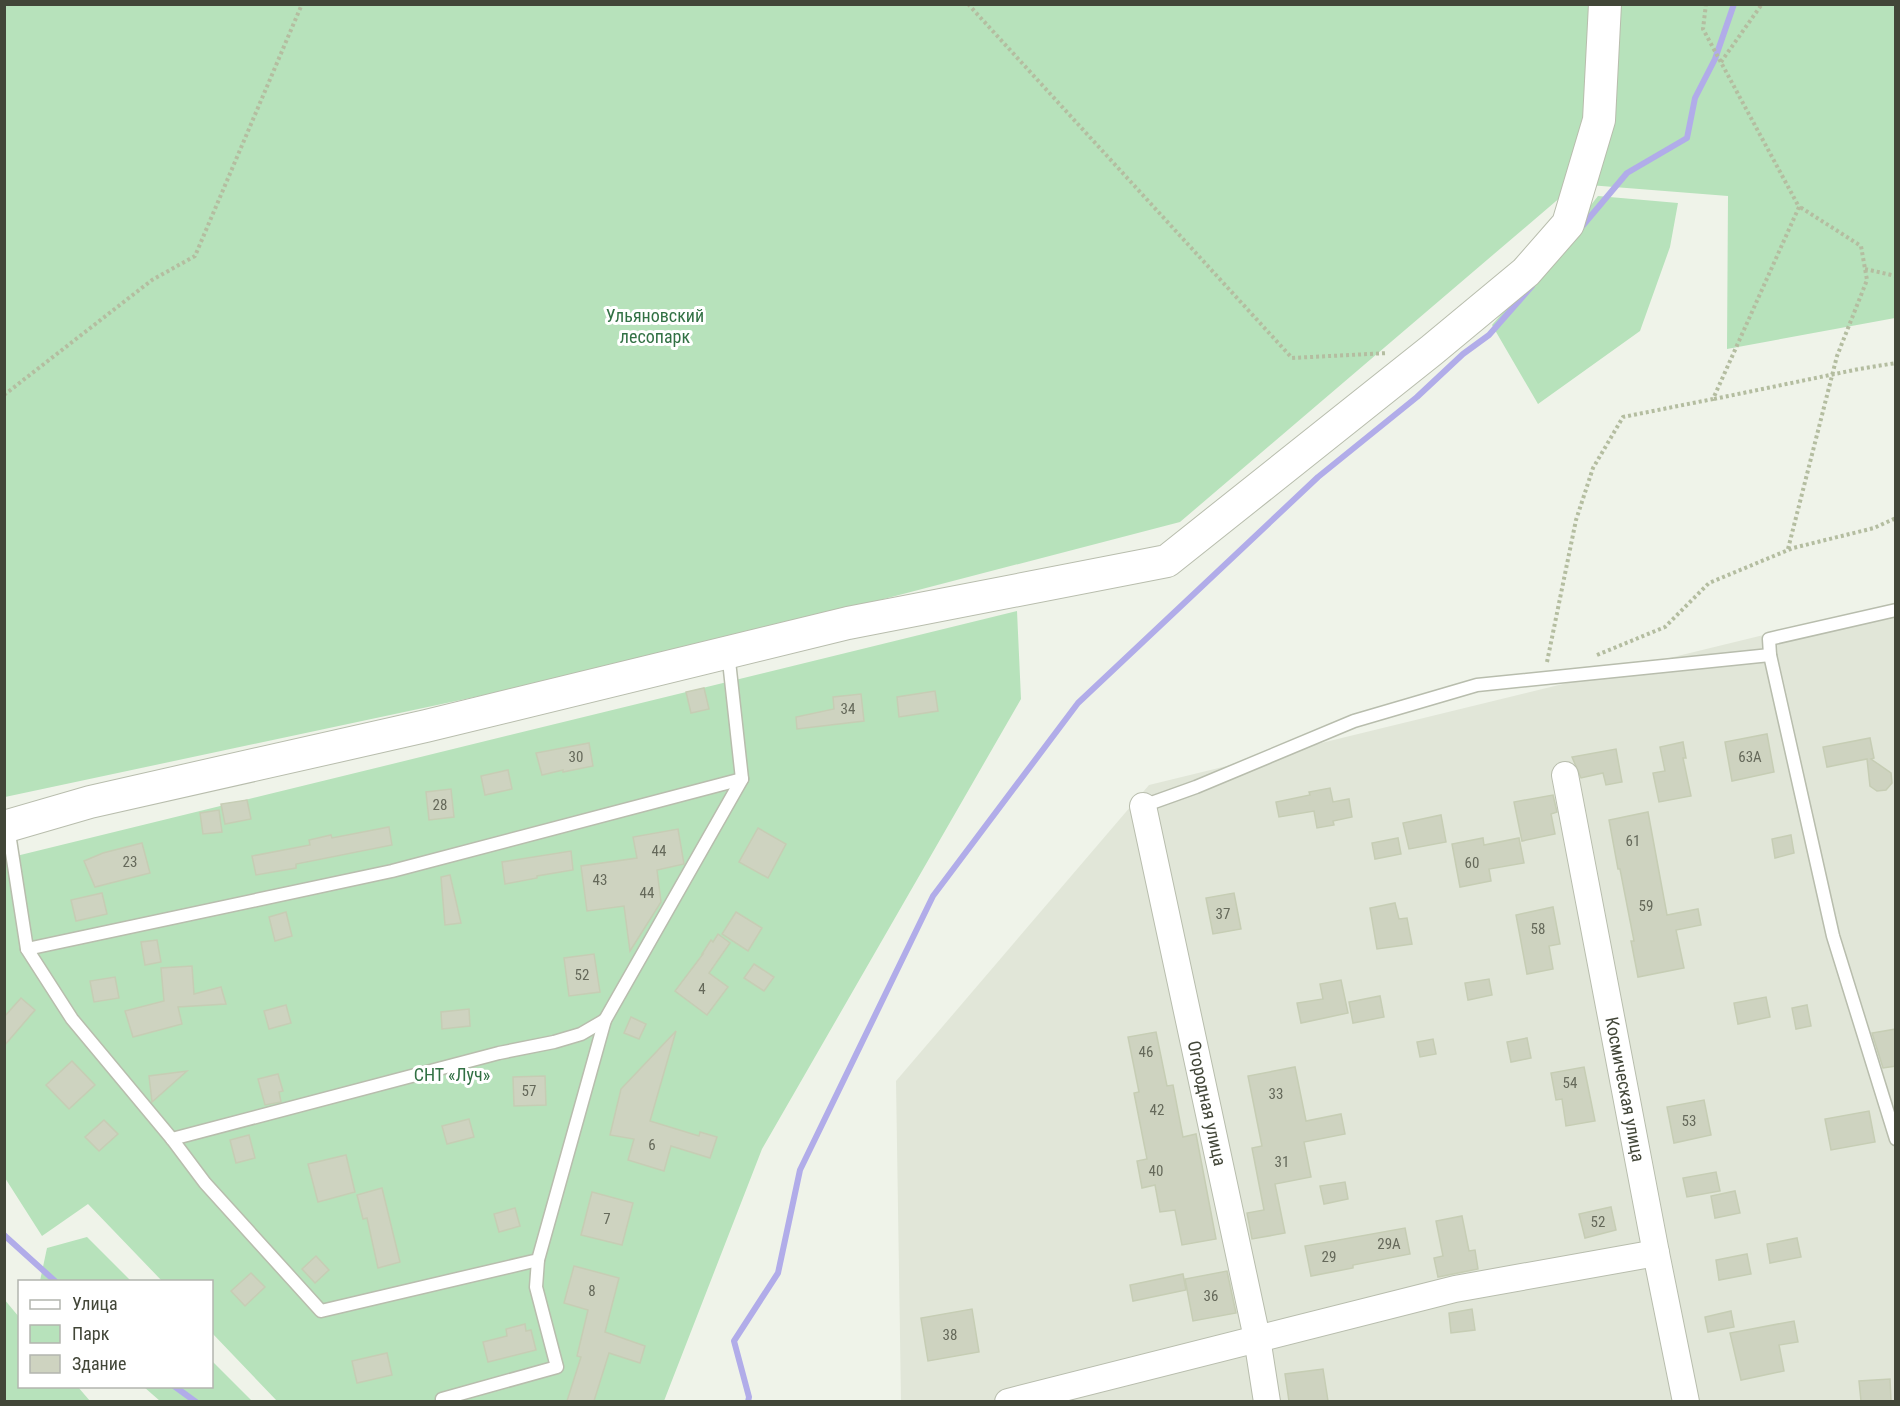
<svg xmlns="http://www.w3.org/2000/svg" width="1900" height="1406" viewBox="0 0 1900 1406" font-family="'Roboto Condensed',sans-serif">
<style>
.residential{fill:#e1e6d8}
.green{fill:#b7e2bb}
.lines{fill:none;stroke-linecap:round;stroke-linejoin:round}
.stream{stroke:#b1ace9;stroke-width:6}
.building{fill:#ced3c0;stroke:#c6cdb4;stroke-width:1.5}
.service-casing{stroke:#b8bdad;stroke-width:15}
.minor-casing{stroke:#b8bdad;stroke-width:28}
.tertiary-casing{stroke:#b8bdad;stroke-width:34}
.path{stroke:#b4bda0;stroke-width:4;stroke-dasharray:3 3;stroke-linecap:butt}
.service{stroke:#fff;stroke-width:12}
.minor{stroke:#fff;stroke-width:26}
.tertiary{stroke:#fff;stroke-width:32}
.labels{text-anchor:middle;stroke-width:6;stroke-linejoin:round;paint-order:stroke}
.number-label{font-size:15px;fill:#65695a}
.park-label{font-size:18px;fill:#327144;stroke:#fff}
.street-label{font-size:18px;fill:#424638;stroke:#fff}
</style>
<rect width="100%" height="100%" fill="#eff3e9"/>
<path class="residential" d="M1895 603V1401H901L896 1081 1149 785Z"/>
<g class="green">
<path d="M5 5H1895V318L1727 349 1728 196 1576 184 1180 522 653 659 5 797Z"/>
<path d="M1598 196 1678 203 1670 247 1640 331 1538 404 1492 325 1540 270Z"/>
<path d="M1017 611 1021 699 762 1149 664 1401H277L212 1333V1282L162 1281 88 1204 42 1236 5 1178 4 859Z"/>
<path d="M87 1237 131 1281H40L47 1248Z"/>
<path d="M4 1299 19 1317 20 1386 78 1387 90 1401H5Z"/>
<path d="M212 1361 252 1401H160L144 1387 212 1386Z"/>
</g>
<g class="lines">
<g class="stream">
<path d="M1579 230 1627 173 1687 138 1695 98 1715 59 1734 4"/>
<path d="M4 1235 56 1282"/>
<path d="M174 1386 196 1402"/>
<path d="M748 1402 749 1397 734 1341 778 1273 800 1170 933 896 1078 703 1318 477 1417 397 1463 354 1489 335 1532 286"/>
</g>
</g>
<g class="building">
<path d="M704 688 709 709 691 713 686 692Z"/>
<path d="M935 691 938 711 899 717 897 697Z"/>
<path d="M861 694 864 721 797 729 796 717 834 709 833 697Z"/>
<path d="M1767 734 1774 772 1732 781 1725 742Z"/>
<path d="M1870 738 1874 758 1871 759 1891 773 1892 783 1886 790 1877 791 1870 786 1867 759 1827 767 1823 747Z"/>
<path d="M1683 742 1686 758H1683L1691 796 1659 802 1653 773 1665 771 1660 747Z"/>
<path d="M589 743 593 766 563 772V770L542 775 536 753Z"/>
<path d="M1616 749 1622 782 1606 785 1603 773 1581 778 1572 757Z"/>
<path d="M508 770 512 789 485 795 481 776Z"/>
<path d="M1330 788 1333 802 1349 799 1352 817 1333 821 1334 825 1317 828 1314 811 1279 817 1276 802 1310 795 1309 792Z"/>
<path d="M451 789 454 817 429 820 426 792Z"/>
<path d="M1553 795 1557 812 1551 814 1555 834 1522 841 1514 802Z"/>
<path d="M247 800 251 819 225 824 221 804Z"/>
<path d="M219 810 222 832 203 834 200 813Z"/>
<path d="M1648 812 1667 915 1698 909 1701 925 1676 930 1684 968 1638 977 1631 941H1634L1620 869H1618L1609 820Z"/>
<path d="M1441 815 1446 842 1409 849 1403 823Z"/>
<path d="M389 827 392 845 296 864V868L256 875 252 856 310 845 309 840 331 835 332 838Z"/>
<path d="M758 828 786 844 768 878 739 862Z"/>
<path d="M678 829 684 864 657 870 661 902 630 951 624 906 587 911 581 866 637 858 633 837Z"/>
<path d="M1791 835 1794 853 1775 858 1772 839Z"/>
<path d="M1398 838 1401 854 1375 859 1372 843Z"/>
<path d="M1483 838 1484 845 1519 838 1524 863 1489 869 1491 881 1460 887 1452 844Z"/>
<path d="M142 843 150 873 95 887 84 861 103 853Z"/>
<path d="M571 851 573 870 537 876V878L505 884 502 862Z"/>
<path d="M450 875 461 923 445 925 441 877Z"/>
<path d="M102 893 107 914 76 921 71 900Z"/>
<path d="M1234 893 1241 929 1213 934 1206 898Z"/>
<path d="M1395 903 1399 919 1407 918 1412 944 1377 949 1370 908Z"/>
<path d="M1553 907 1560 944 1549 946 1553 969 1527 974 1516 915Z"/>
<path d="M286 912 292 936 275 941 269 917Z"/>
<path d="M736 912 762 928 748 951 722 934Z"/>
<path d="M718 934 730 943 709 973 728 987 707 1015 675 991 703 954H702L711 940 713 942Z"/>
<path d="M157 940 161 962 145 965 141 942Z"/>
<path d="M594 954 600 992 569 996 564 958Z"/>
<path d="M754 964 774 977 764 991 744 978Z"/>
<path d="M192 966 194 994 221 987 226 1004 178 1007 182 1024 133 1037 125 1011 164 1001 161 968Z"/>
<path d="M115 977 119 998 94 1002 90 981Z"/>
<path d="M1489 979 1492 995 1468 1000 1465 983Z"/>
<path d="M1341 980 1348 1013 1301 1023 1297 1003 1323 999 1320 984Z"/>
<path d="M1380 996 1384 1017 1353 1023 1349 1002Z"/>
<path d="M1766 997 1770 1017 1738 1024 1734 1003Z"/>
<path d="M21 998 35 1010 4 1046V1017Z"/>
<path d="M286 1005 291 1023 269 1029 264 1011Z"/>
<path d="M1807 1005 1811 1026 1796 1029 1792 1008Z"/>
<path d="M469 1009 470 1026 442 1029 441 1012Z"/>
<path d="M631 1017 646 1024 639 1039 624 1033Z"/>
<path d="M1896 1029V1066L1883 1068 1872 1033Z"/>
<path d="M676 1031 650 1121 699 1136 700 1132 717 1137 710 1158 671 1146 664 1171 628 1160 634 1139 610 1135 621 1089Z"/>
<path d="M1156 1032 1167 1086 1173 1085 1183 1137 1196 1134 1216 1239 1182 1245 1175 1210 1160 1212 1155 1185 1142 1188 1137 1161 1147 1159 1134 1093 1139 1092 1128 1037Z"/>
<path d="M1527 1038 1531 1058 1511 1062 1507 1042Z"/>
<path d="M1433 1039 1436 1054 1420 1057 1417 1042Z"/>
<path d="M72 1061 95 1085 69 1109 46 1085Z"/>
<path d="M1295 1067 1306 1121 1341 1114 1345 1134 1304 1142 1311 1177 1275 1184 1285 1233 1252 1239 1247 1213 1264 1210 1252 1148 1262 1146 1248 1076Z"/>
<path d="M1584 1067 1595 1121 1566 1126 1562 1099 1556 1100 1551 1073Z"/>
<path d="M187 1071 152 1102 149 1076Z"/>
<path d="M278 1074 283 1091 279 1092 281 1102 265 1105 258 1079Z"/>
<path d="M545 1076 546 1105 514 1106 513 1077Z"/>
<path d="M1704 1100 1711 1135 1674 1143 1667 1107Z"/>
<path d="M1869 1111 1875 1142 1831 1150 1825 1119Z"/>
<path d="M469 1119 474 1137 447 1144 442 1126Z"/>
<path d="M104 1120 118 1134 99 1151 85 1137Z"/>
<path d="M249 1135 255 1158 236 1163 230 1140Z"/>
<path d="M346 1155 355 1192 318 1202 308 1164Z"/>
<path d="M1716 1172 1720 1191 1687 1197 1683 1178Z"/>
<path d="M1345 1182 1348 1199 1324 1204 1320 1186Z"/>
<path d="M382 1188 400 1262 378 1268 367 1218 363 1219 357 1195Z"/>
<path d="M1735 1191 1740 1213 1715 1218 1711 1196Z"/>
<path d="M592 1192 633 1203 622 1245 581 1235Z"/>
<path d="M1611 1207 1616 1230 1585 1238 1579 1214Z"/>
<path d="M515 1208 520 1226 499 1232 494 1214Z"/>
<path d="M1462 1216 1469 1251 1475 1250 1478 1269 1438 1277 1434 1258 1443 1256 1436 1221Z"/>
<path d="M1405 1228 1410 1254 1353 1265V1268L1311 1276 1305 1246Z"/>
<path d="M1797 1238 1801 1257 1770 1263 1767 1244Z"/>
<path d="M1747 1254 1751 1274 1719 1280 1716 1260Z"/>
<path d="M316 1256 329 1270 315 1283 302 1269Z"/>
<path d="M574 1266 619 1278 605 1332 645 1346 640 1363 609 1353 594 1401H567L581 1357 577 1356 588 1310 564 1303Z"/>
<path d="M1227 1271 1236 1313 1193 1321 1185 1279Z"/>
<path d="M251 1273 265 1287 245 1306 231 1291Z"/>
<path d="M1183 1274 1186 1290 1133 1301 1130 1285Z"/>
<path d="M972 1309 979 1352 928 1361 921 1318Z"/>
<path d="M1472 1309 1475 1330 1451 1333 1449 1313Z"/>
<path d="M1731 1311 1734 1327 1708 1332 1705 1317Z"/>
<path d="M1794 1321 1798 1342 1779 1345 1784 1371 1741 1380 1730 1333Z"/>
<path d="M525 1324 526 1331 531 1330 536 1350 488 1362 483 1342 507 1336 506 1329Z"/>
<path d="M387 1353 392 1375 357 1383 352 1361Z"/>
<path d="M1323 1369 1328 1401H1289L1285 1374Z"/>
<path d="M1890 1379 1891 1401H1861L1859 1381Z"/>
</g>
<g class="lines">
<defs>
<g id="service">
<path d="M1896 610 1769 639 1770 655 1833 936 1896 1139"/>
<path d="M1143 806 1196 787 1354 721 1477 685 1770 655"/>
<path d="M8 827 27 949 72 1019 172 1139 205 1183 321 1311 538 1260 605 1020 742 779 728 652"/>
<path d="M27 949 392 871 742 779"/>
<path d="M172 1139 499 1053 554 1042 581 1034 605 1020"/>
<path d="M442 1399 557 1367 536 1287 538 1260"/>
</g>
<g id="minor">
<path id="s1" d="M1565 775 1656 1253 1686 1402"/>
<path id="s2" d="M1143 806 1257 1338 1267 1402"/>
<path d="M1008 1402 1455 1289 1656 1253"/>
</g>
<path id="tertiary" d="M4 827 90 802 426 726 848 623 1167 561 1432 350 1526 272 1568 224 1599 120 1605 4"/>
</defs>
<use href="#service" class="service-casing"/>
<use href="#minor" class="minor-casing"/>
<use href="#tertiary" class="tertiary-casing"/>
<g class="path">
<path d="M968 4 1292 358 1388 353"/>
<path d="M1721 62 1762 4"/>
<path d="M1865 269 1896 276"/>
<path d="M4 395 152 280 195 256 302 4"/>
<path d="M1714 399 1859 369 1896 363"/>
<path d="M1788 549 1837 356 1867 280 1861 246 1800 207"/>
<path d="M1597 655 1665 627 1709 583 1793 548 1874 528 1896 518"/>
<path d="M1547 662 1576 520 1593 468 1623 417 1713 399 1799 207 1703 29 1706 4"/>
</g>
<use href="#service" class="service"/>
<use href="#minor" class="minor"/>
<use href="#tertiary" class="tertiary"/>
</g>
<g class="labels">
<g class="number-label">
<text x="848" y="714">34</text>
<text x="576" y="762">30</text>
<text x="1750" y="762">63А</text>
<text x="440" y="810">28</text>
<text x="1633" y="846">61</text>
<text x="659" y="856">44</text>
<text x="130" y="867">23</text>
<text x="1472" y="868">60</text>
<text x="600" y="885">43</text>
<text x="647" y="898">44</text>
<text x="1646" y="911">59</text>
<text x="1223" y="919">37</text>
<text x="1538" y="934">58</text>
<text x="582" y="980">52</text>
<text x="702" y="994">4</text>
<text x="1146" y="1057">46</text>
<text x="1570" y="1088">54</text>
<text x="529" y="1096">57</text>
<text x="1276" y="1099">33</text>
<text x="1157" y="1115">42</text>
<text x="1689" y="1126">53</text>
<text x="652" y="1150">6</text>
<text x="1282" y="1167">31</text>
<text x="1156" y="1176">40</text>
<text x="607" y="1224">7</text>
<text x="1598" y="1227">52</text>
<text x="1389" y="1249">29А</text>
<text x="1329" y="1262">29</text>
<text x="592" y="1296">8</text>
<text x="1211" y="1301">36</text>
<text x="950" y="1340">38</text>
</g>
<g class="park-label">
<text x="655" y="322">Ульяновский<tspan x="655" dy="21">лесопарк</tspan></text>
<text x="452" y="1081">СНТ «Луч»</text>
</g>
<g class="street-label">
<text dy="6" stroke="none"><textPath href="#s1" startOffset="320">Космическая улица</textPath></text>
<text dy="6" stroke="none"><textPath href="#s2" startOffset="304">Огородная улица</textPath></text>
</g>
</g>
<rect width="1900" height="1406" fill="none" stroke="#424638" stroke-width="12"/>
<rect x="18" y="1280" width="195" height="108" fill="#ffffff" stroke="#b3b5af" stroke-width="1.5"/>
<rect x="30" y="1300" width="30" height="9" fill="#ffffff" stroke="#b3b5af" stroke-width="1.5"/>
<text x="72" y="1310" font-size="18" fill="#424638">Улица</text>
<rect x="30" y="1325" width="30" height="18" fill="#b7e2bb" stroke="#b3b5af" stroke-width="1.5"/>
<text x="72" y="1340" font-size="18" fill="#424638">Парк</text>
<rect x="30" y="1355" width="30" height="18" fill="#ced3c0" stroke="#b3b5af" stroke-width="1.5"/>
<text x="72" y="1370" font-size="18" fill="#424638">Здание</text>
</svg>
